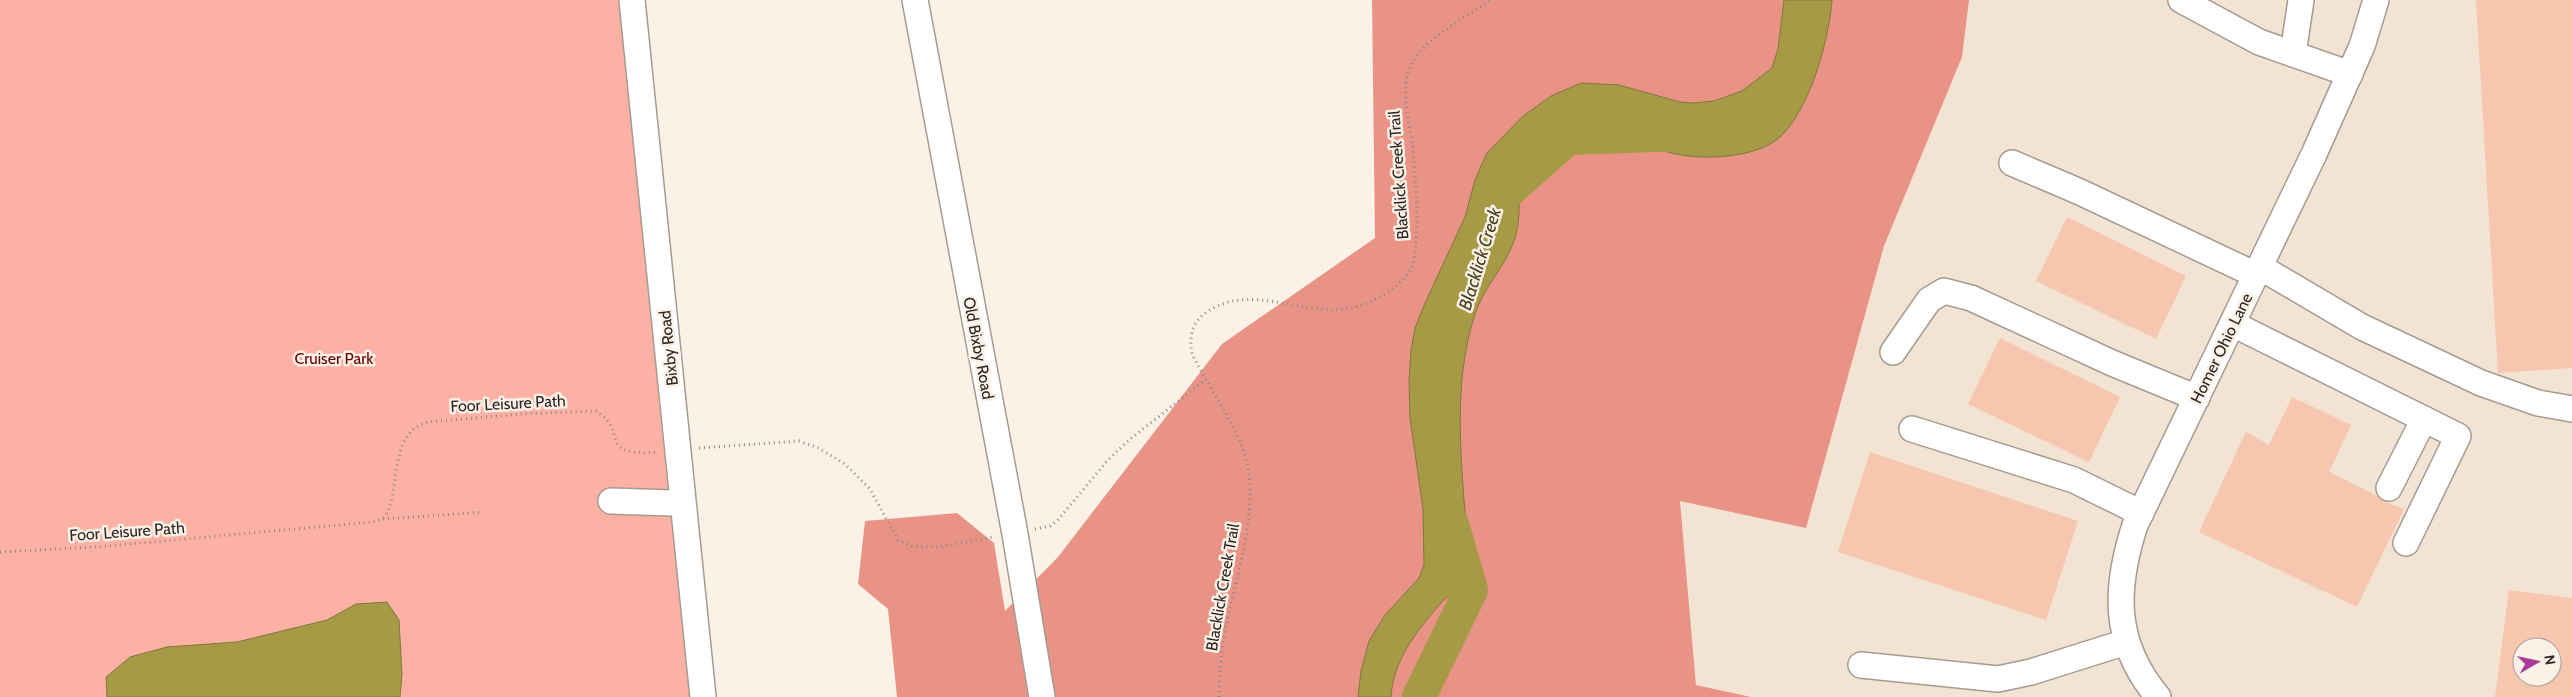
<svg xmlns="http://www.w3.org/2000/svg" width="2572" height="697" viewBox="0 0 2572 697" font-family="Cabin,sans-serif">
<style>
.built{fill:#f3e3d3;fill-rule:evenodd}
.green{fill:#fdb1a5}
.forest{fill:#e89385}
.water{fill:#a69a47;stroke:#81783c}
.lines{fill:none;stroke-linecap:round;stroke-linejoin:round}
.river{stroke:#a69a47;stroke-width:34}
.building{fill:#f6c6af;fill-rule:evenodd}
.minor-casing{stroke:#a59b91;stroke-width:28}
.path{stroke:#8e8780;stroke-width:3;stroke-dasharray:1 4;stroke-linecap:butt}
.minor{stroke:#fff;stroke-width:25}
.labels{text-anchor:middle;stroke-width:5;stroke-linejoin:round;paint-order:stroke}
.street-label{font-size:16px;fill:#2b2723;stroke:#fcf1e7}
.park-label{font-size:16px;fill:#680000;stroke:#fcf1e7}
.water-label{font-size:18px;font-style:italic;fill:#47421e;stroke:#fcf1e7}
</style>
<rect width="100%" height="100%" fill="#fcf1e7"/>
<path class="built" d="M1969 0H2572V697H1751L1696 685 1680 500 1806 528 1884 246 1962 57ZM2522 647H2552V677H2522Z"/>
<path class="green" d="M0 0H632L703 697H0Z"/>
<path class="forest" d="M1372 0H1969L1962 57 1884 246 1806 528 1680 501 1696 685 1751 697H897L888 609 858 584 865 521 957 513 994 543 1005 611 1058 557 1222 344 1375 238Z"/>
<g class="water">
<path d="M1784 0H1832C1829 40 1810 110 1779 138 1754 159 1698 161 1668 152 1655 148 1645 138 1632 133 1604 123 1561 129 1538 149 1510 173 1525 208 1515 238 1506 267 1482 288 1474 317 1457 372 1459 430 1463 486 1464 508 1468 529 1467 551 1466 558 1466 568 1464 576 1460 588 1450 594 1442 602 1418 629 1393 660 1391 697H1358L1361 671 1369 641 1385 615 1419 578 1424 565 1423 509 1410 418 1409 382 1411 351 1415 328 1425 303 1465 217 1475 180 1487 153 1523 116 1551 96 1581 83 1619 85 1680 102 1695 103 1714 101 1742 91 1772 68 1778 49Z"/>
<path d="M387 602 399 620 402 674 400 697H107L106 677 130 657 167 647 237 642 327 620 356 604Z"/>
</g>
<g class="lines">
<g class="river">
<path d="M1493 215 1498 200 1568 138 1683 134"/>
<path d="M1419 697 1471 590 1452 524"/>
</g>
</g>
<g class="building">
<path d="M2476 0H2572V368L2498 373Z"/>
<path d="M2067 217 2186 276 2156 339 2036 281Z"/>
<path d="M2000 338 2120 397 2089 462 1968 404Z"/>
<path d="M2292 397 2351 425 2329 472 2377 496 2383 501 2404 509 2357 607 2199 532 2246 432 2269 445Z"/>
<path d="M1870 452 2078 521 2046 620 1838 552Z"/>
<path d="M2509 590 2572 598V697H2495ZM2522 647H2552V677H2522Z"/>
</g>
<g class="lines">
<defs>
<g id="minor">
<path d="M632 0 703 697"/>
<path d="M915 0 1015 534 1042 697"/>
<path d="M2181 0 2259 42 2350 74"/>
<path d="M2293 54 2301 0"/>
<path d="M2012 163 2080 192 2256 275"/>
<path d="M2260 267 2362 327 2481 383 2538 403 2572 409"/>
<path d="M2233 324 2458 436 2406 543"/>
<path d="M1893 352 1929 300 1944 291 1971 298 2112 363 2197 398"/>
<path d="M1912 429 2074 480 2141 513"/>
<path d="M2389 488 2424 419"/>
<path d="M611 501 672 503"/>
<path d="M1861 665 1998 679 2031 672 2126 642"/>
<path d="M2158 697C2113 643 2114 590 2135 525L2314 154 2362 46 2376 0"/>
</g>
</defs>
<use href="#minor" class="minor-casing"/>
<g class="path">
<path d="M699 448 799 441 818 448 845 464 870 489 898 540 912 546 939 547 994 537"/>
<path d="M383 519 483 512"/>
<path d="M1035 529 1050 526 1057 521 1107 461 1129 440 1205 380"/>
<path d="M0 552 96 547 372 522C375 521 380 520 383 518 403 499 385 431 429 422L521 414 596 411C631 433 595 457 658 452"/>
<path d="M1219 697C1219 675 1221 654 1225 632 1234 583 1259 513 1247 463 1237 424 1210 390 1192 354 1189 333 1192 321 1210 310 1252 284 1300 315 1344 309 1363 307 1384 297 1398 284 1404 279 1409 274 1412 266 1421 243 1415 168 1412 142 1408 112 1397 80 1418 54 1438 31 1466 17 1491 0"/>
</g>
<use href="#minor" class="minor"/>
</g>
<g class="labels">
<g class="street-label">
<text transform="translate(1398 175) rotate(-94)" y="6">Blacklick Creek Trail</text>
<text transform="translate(668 348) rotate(-96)" y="6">Bixby Road</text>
<text transform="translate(979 348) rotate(79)" y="6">Old Bixby Road</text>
<text transform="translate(2221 348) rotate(-64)" y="6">Homer Ohio Lane</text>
<text transform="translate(508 403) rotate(-3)" y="6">Foor Leisure Path</text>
<text transform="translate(127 531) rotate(-4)" y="6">Foor Leisure Path</text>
<text transform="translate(1222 587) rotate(-80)" y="6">Blacklick Creek Trail</text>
</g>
<g class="park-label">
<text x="334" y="364">Cruiser Park</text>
</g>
<g class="water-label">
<text transform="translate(1480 259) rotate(-73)" y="6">Blacklick Creek</text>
</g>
</g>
<g transform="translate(2537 662) rotate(81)"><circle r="24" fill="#fcf1e7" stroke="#a8a099"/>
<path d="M0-4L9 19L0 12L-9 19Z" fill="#ab3b98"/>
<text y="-8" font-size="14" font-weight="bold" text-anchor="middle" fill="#2b2723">N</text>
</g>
</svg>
